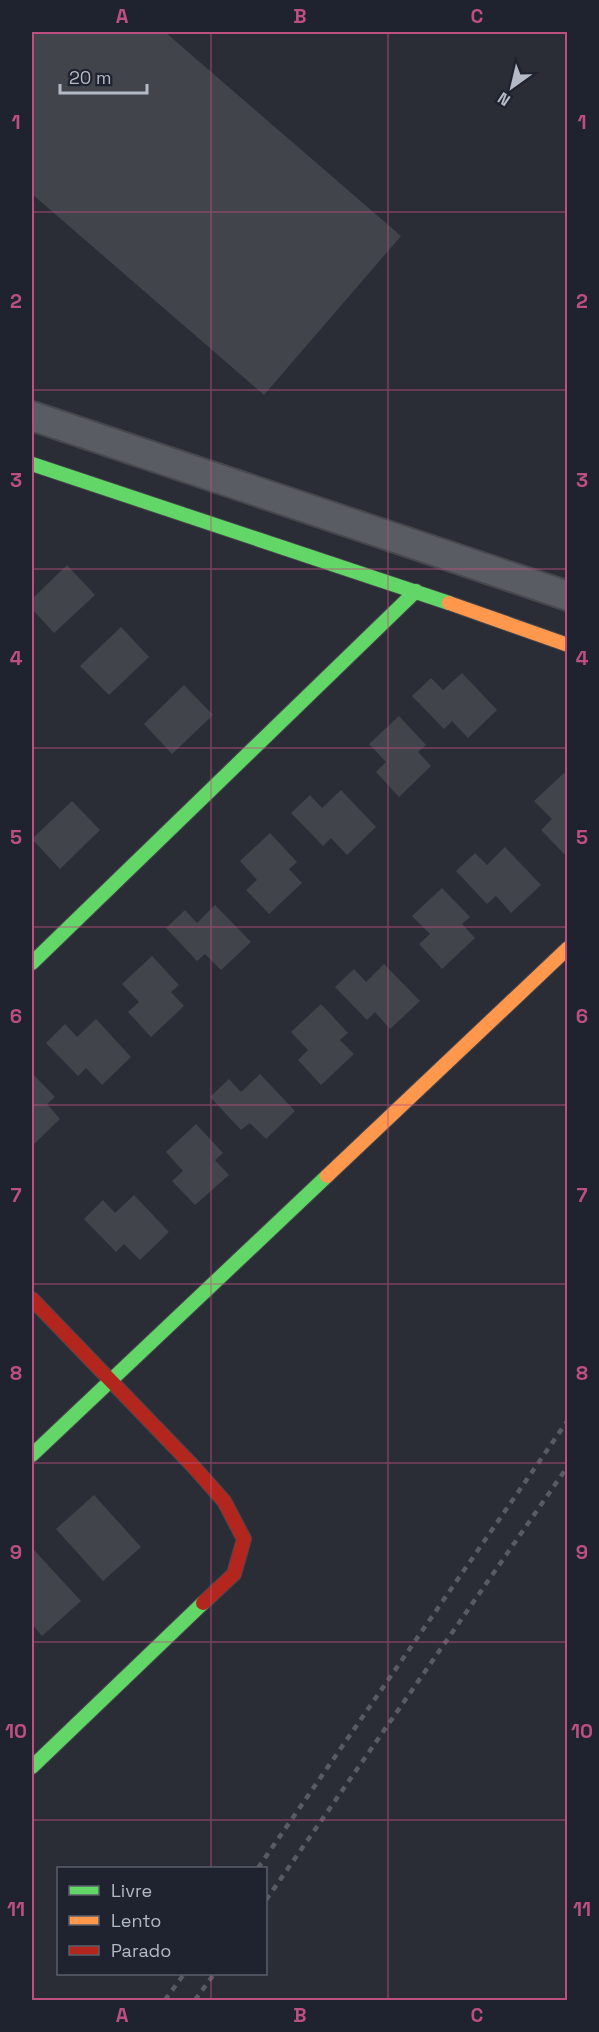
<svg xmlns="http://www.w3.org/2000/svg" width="599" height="2032" viewBox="0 0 599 2032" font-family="'Space Grotesk',sans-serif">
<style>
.building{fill:#41444b}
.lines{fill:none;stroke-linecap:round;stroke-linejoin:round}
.street-casing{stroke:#46484e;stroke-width:32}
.fast-casing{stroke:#46484e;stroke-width:16}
.slow-casing{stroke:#46484e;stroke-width:16}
.jam-casing{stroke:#46484e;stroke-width:16}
.street{stroke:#5a5c63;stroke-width:28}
.fast{stroke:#63d668;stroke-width:14}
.slow{stroke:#ff974d;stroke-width:14}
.jam{stroke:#b3261e;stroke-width:14}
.rail{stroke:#585b61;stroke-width:4.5;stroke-dasharray:6 6;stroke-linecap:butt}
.grid{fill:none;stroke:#bd5080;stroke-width:1.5;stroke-opacity:0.55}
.neatline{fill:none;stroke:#bd5080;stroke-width:2}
.grid-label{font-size:20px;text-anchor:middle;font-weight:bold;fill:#bd5080}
</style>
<rect width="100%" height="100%" fill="#2a2d35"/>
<g class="building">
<path d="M32 32H165L401 236 264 395 32 194Z"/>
<path d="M67 565 95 595 54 633 32 609V599Z"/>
<path d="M121 627 149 657 109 695 80 666Z"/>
<path d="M462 673 497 710 468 738 452 721 444 729 412 696 431 678 443 690Z"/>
<path d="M184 685 213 715 172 754 144 724Z"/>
<path d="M399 716 426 745 418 752 431 766 399 797 376 772 386 762 369 744Z"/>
<path d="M564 773 568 776V851L564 854 541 830 552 819 534 801Z"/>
<path d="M341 790 376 827 347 855 331 838 323 846 291 813 310 795 322 808Z"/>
<path d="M72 801 100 830 60 869 32 839Z"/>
<path d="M270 833 297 862 289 869 302 883 269 914 246 890 257 880 240 861Z"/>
<path d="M505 847 541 885 511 913 496 896 487 904 456 871 475 853 487 865Z"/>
<path d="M442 888 470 917 462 924 475 938 442 969 419 944 430 934 412 916Z"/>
<path d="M215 905 251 942 221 970 205 954 197 961 166 928 185 910 197 923Z"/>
<path d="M152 956 179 985 171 992 184 1006 151 1037 128 1012 139 1002 122 984Z"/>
<path d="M384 964 420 1001 390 1029 375 1012 367 1020 335 987 354 969 366 982Z"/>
<path d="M321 1004 348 1033 340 1040 354 1054 321 1085 298 1060 308 1050 291 1032Z"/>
<path d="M96 1019 131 1057 102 1085 86 1068 78 1076 46 1043 65 1024 77 1037Z"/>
<path d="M32 1073 55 1097 47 1104 60 1119 32 1146Z"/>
<path d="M260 1074 295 1111 266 1139 250 1123 241 1130 210 1097 229 1079 241 1092Z"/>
<path d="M196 1124 223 1153 215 1160 229 1175 195 1205 172 1181 183 1171 166 1152Z"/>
<path d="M134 1195 169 1232 140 1260 124 1244 116 1252 84 1219 103 1200 115 1213Z"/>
<path d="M94 1495 141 1547 103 1581 56 1529Z"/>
<path d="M34 1550 81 1601 42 1636 32 1624V1552Z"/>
</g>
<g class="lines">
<defs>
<path id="street" d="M32 416 568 596"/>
<g id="fast">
<path d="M32 464 449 603"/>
<path d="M32 963 416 591"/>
<path d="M32 1455 327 1176"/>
<path d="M32 1767 203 1603"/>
</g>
<g id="slow">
<path d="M449 603 568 645"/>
<path d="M327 1176 568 948"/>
</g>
<path id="jam" d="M32 1299 192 1465 224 1501 244 1539 234 1574 203 1603"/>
</defs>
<use href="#street" class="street-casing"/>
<use href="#fast" class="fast-casing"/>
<use href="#slow" class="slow-casing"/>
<use href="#jam" class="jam-casing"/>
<use href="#street" class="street"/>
<use href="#fast" class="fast"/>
<use href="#slow" class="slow"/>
<use href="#jam" class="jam"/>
<g class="rail">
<path d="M258 1868 568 1420"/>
<path d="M266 1900 568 1466"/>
<path d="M165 2000 184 1974"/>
<path d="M195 2000 214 1974"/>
</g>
</g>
<path class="grid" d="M211 32V1868M388 32V2000M32 212H568M32 390H568M32 569H568M32 748H568M32 927H568M32 1105H568M32 1284H568M32 1463H568M32 1642H568M32 1820H568M211 1974V2000"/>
<rect width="599" height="2032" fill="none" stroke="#1e232f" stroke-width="66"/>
<rect x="57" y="1867" width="210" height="108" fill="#1e232f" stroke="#5a5f6b" stroke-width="1.5"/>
<rect x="69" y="1886" width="30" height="9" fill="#63d668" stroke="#5a5f6b" stroke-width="1.5"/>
<text x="111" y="1897" font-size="18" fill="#b4b9c6">Livre</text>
<rect x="69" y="1916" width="30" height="9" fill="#ff974d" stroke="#5a5f6b" stroke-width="1.5"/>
<text x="111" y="1927" font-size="18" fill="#b4b9c6">Lento</text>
<rect x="69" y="1946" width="30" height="9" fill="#b3261e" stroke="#5a5f6b" stroke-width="1.5"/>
<text x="111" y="1957" font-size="18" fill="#b4b9c6">Parado</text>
<g transform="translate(512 87) rotate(214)" stroke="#1e232f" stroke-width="4.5" paint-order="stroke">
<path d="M0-4.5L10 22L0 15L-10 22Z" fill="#b4b9c6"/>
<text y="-9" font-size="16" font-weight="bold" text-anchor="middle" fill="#b4b9c6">N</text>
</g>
<path d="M60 84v9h87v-9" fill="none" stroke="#b4b9c6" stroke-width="3"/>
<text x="69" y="84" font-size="18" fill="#b4b9c6" stroke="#1e232f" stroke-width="4.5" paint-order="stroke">20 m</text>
<rect x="33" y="33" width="533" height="1966" class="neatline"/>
<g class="grid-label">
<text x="122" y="23">A</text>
<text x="300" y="23">B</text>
<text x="477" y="23">C</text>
<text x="16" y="129">1</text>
<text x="582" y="129">1</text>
<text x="16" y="308">2</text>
<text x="582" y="308">2</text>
<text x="16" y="487">3</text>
<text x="582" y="487">3</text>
<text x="16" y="665">4</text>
<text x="582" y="665">4</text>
<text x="16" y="844">5</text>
<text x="582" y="844">5</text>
<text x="16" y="1023">6</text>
<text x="582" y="1023">6</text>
<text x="16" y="1202">7</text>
<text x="582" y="1202">7</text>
<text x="16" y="1380">8</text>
<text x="582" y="1380">8</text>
<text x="16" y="1559">9</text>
<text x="582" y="1559">9</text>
<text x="16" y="1738">10</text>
<text x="582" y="1738">10</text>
<text x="16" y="1916">11</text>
<text x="582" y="1916">11</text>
<text x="122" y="2022">A</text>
<text x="300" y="2022">B</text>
<text x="477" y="2022">C</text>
</g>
</svg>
